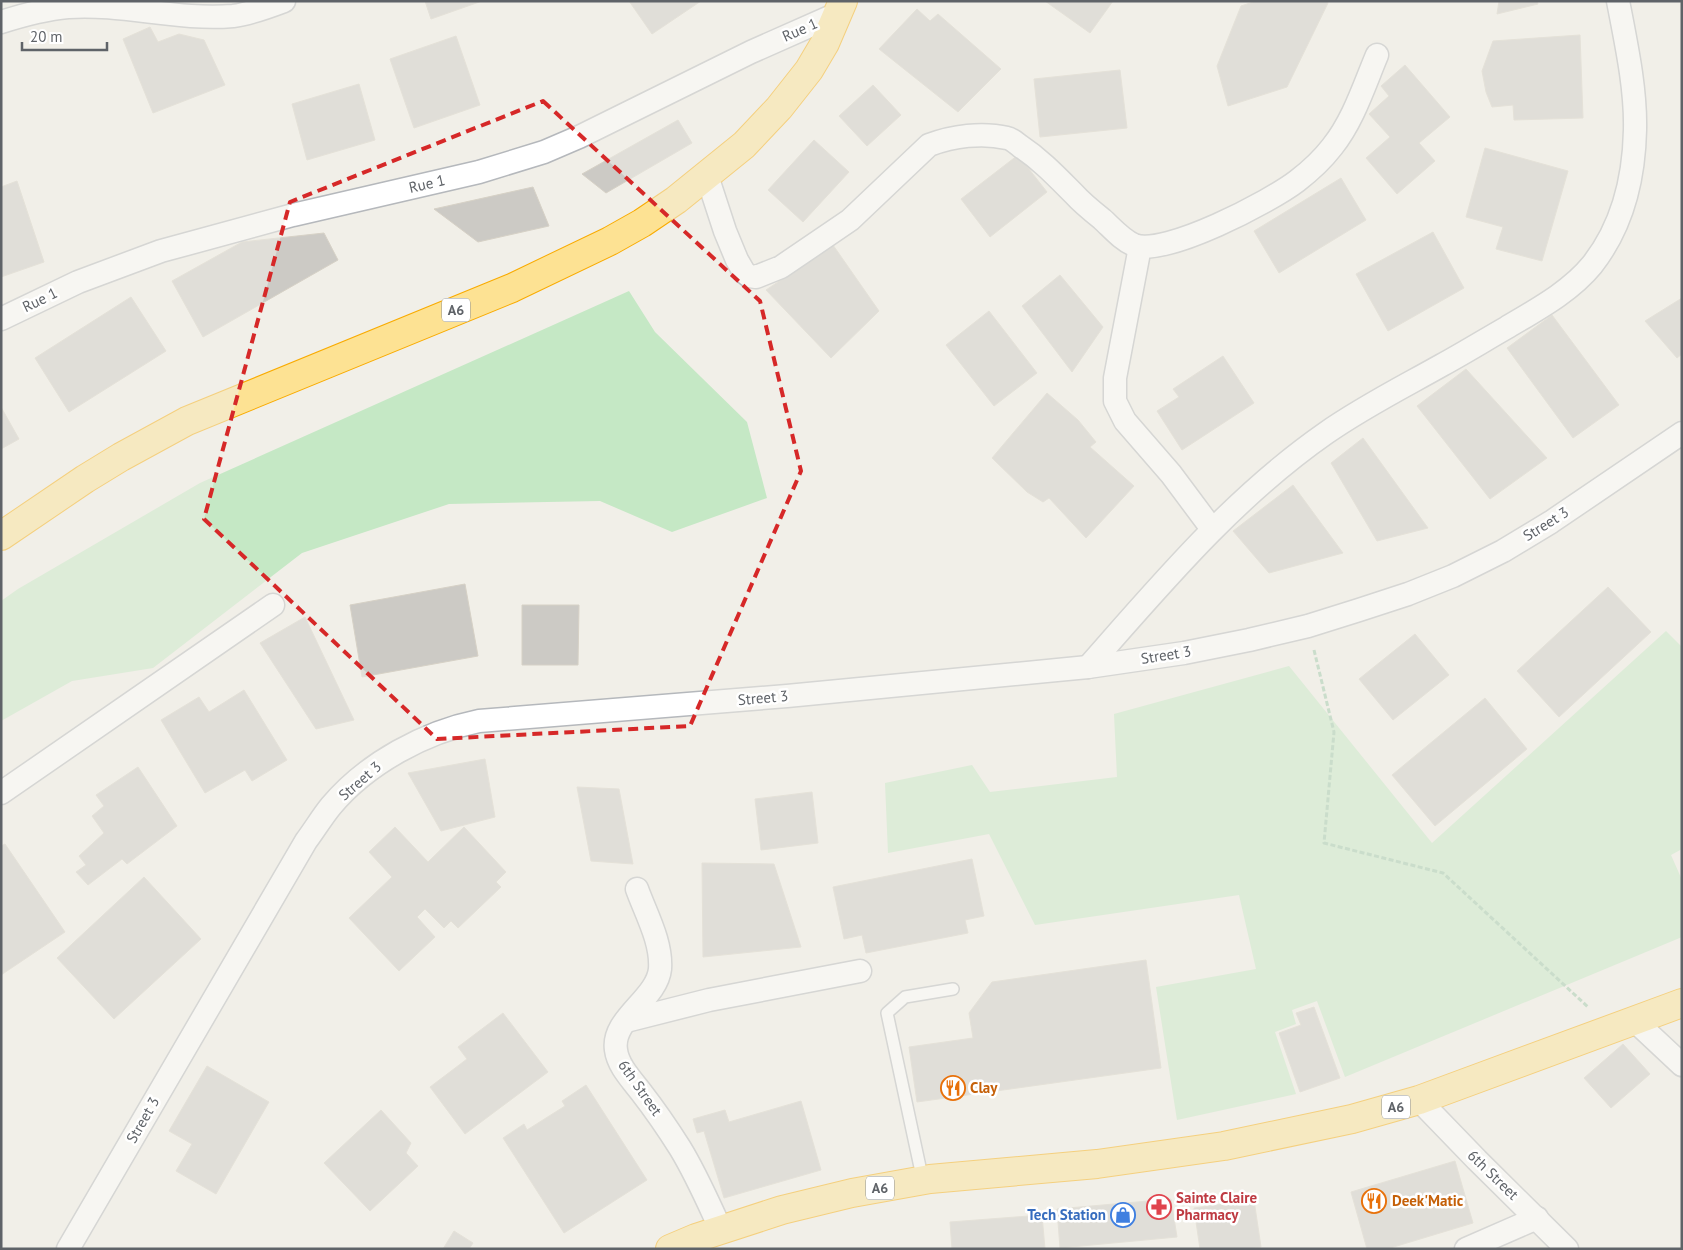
<svg xmlns="http://www.w3.org/2000/svg" width="1683" height="1250" viewBox="0 0 1683 1250" font-family="'PT Sans',sans-serif">
<style>
.green{fill:#c5e8c5}
.building{fill:#cccac5;stroke:#d6d1c6}
.lines{fill:none;stroke-linecap:round;stroke-linejoin:round}
.lane-casing{stroke:#b5b8bc;stroke-width:14}
.street-casing{stroke:#b5b8bc;stroke-width:25}
.highway-casing{stroke:#f9ab00;stroke-width:30}
.path{stroke:#9cc7a9;stroke-width:3;stroke-dasharray:5 2.5;stroke-linecap:butt}
.lane{stroke:#fff;stroke-width:11}
.street{stroke:#fff;stroke-width:22}
.highway{stroke:#fde293;stroke-width:28}
.marked{fill:none;stroke:#d62828;stroke-width:4;stroke-dasharray:10 6;stroke-linejoin:round}
.labels{text-anchor:middle;stroke-width:5;stroke-linejoin:round;paint-order:stroke}
.shield{fill:#fff;stroke:#8f9295;stroke-width:1}
.shield-label{font-size:14px;font-weight:bold;fill:#5f6368}
.street-label{font-size:15px;fill:#5f6368;stroke:#fff}
.food-label{font-size:15px;font-weight:bold;fill:#c56008;stroke:#fff;text-anchor:start}
.health-label{font-size:15px;font-weight:bold;fill:#be3a42;stroke:#fff;text-anchor:start}
.shop-label{font-size:15px;font-weight:bold;fill:#366cbe;stroke:#fff;text-anchor:end}
</style>
<rect width="100%" height="100%" fill="#f1efe8"/>
<g class="green">
<path d="M629 291 655 332 747 422 767 498 672 532 600 501 449 504 302 553 153 668 72 681 1 721V601L18 589 200 483Z"/>
<path d="M1666 631 1682 647V849L1671 855 1682 880V937L1345 1077 1317 1001 1292 1010 1296 1024 1275 1032 1296 1094 1177 1120 1156 987 1256 969 1239 895 1035 925 989 834 888 853 885 783 972 765 990 792 1117 777 1114 714 1289 666 1432 843Z"/>
</g>
<g class="building">
<path d="M425 1H482L431 19Z"/>
<path d="M629 1H701L652 34Z"/>
<path d="M1045 1H1113L1090 33Z"/>
<path d="M1256 1H1327L1328 3 1287 87 1228 106 1217 66 1241 6Z"/>
<path d="M1499 1H1537L1538 4 1497 14Z"/>
<path d="M917 9 930 21 938 14 1001 69 958 112 879 49Z"/>
<path d="M150 27 158 42 179 34 204 40 225 85 153 113 123 39Z"/>
<path d="M1580 35 1583 118 1514 120 1513 105 1492 107 1486 92 1482 71 1493 41Z"/>
<path d="M456 36 480 105 414 128 390 59Z"/>
<path d="M1405 65 1450 117 1419 143 1435 161 1397 194 1366 158 1390 137 1369 114 1389 96 1381 86Z"/>
<path d="M1120 70 1127 128 1040 137 1034 79Z"/>
<path d="M359 84 375 140 307 160 292 104Z"/>
<path d="M873 85 901 115 867 146 839 116Z"/>
<path d="M678 120 692 143 606 193 582 174Z"/>
<path d="M814 140 849 172 803 222 768 190Z"/>
<path d="M1485 148 1568 171 1542 261 1496 249 1503 227 1466 217Z"/>
<path d="M1018 155 1047 192 990 237 961 199Z"/>
<path d="M1341 178 1366 220 1279 273 1254 231Z"/>
<path d="M17 181 44 262 1 277V187Z"/>
<path d="M533 187 549 226 478 242 434 209Z"/>
<path d="M1433 232 1464 288 1388 331 1356 274Z"/>
<path d="M324 233 338 260 203 337 172 281 242 242Z"/>
<path d="M833 245 879 311 831 358 766 290Z"/>
<path d="M1060 275 1103 327 1072 372 1022 306Z"/>
<path d="M131 297 166 351 69 412 35 358Z"/>
<path d="M1682 298V354L1677 358 1645 321Z"/>
<path d="M989 311 1037 373 994 406 946 345Z"/>
<path d="M1552 315 1619 405 1573 438 1507 348Z"/>
<path d="M1223 356 1254 403 1182 450 1157 411 1179 397 1173 389Z"/>
<path d="M1466 369 1547 458 1490 499 1417 406Z"/>
<path d="M1047 393 1078 420 1096 442 1090 447 1134 486 1086 538 1049 498 1043 502 1027 492 992 458Z"/>
<path d="M1 407 19 439 1 449Z"/>
<path d="M1363 438 1428 528 1377 541 1331 463Z"/>
<path d="M1293 485 1343 553 1269 573 1233 531Z"/>
<path d="M465 584 478 656 362 677 350 605Z"/>
<path d="M1608 587 1651 632 1559 717 1517 671Z"/>
<path d="M522 605H579L578 665H522Z"/>
<path d="M305 617 354 720 316 729 260 643Z"/>
<path d="M1415 634 1449 675 1393 720 1359 679Z"/>
<path d="M244 690 287 760 252 781 245 770 205 793 161 720 199 697 209 712Z"/>
<path d="M1485 698 1527 749 1435 826 1392 775Z"/>
<path d="M485 759 495 817 441 831 408 773Z"/>
<path d="M138 767 177 826 127 864 122 859 88 885 76 872 86 865 79 856 104 833 92 816 104 806 96 795Z"/>
<path d="M577 787 619 789 633 864 591 861Z"/>
<path d="M812 792 818 843 761 850 755 799Z"/>
<path d="M395 827 428 862 464 827 506 872 496 882 501 887 458 928 451 921 444 928 425 909 417 917 435 937 399 971 349 918 392 877 369 852Z"/>
<path d="M5 844 65 932 1 975V846Z"/>
<path d="M972 859 984 916 965 920 968 933 866 953 862 935 844 939 833 887Z"/>
<path d="M702 863 774 864 801 947 703 957Z"/>
<path d="M144 877 201 939 114 1019 57 958Z"/>
<path d="M1146 960 1161 1068 917 1102 909 1047 973 1038 969 1013 992 982Z"/>
<path d="M1314 1007 1340 1078 1300 1092 1279 1033 1301 1025 1296 1013Z"/>
<path d="M503 1013 548 1072 465 1134 430 1087 467 1059 458 1047Z"/>
<path d="M1623 1044 1650 1074 1611 1108 1584 1078Z"/>
<path d="M207 1066 269 1102 216 1194 176 1171 192 1144 169 1131Z"/>
<path d="M586 1085 647 1180 564 1233 503 1138 524 1124 527 1130 565 1106 562 1101Z"/>
<path d="M801 1101 821 1170 724 1198 704 1131 697 1133 693 1119 725 1110 729 1122Z"/>
<path d="M381 1110 411 1143 406 1153 418 1166 370 1211 324 1163Z"/>
<path d="M1455 1161 1473 1223 1387 1249H1367L1351 1192Z"/>
<path d="M1171 1199 1177 1237 1060 1248 1057 1209Z"/>
<path d="M1254 1200 1261 1247 1248 1249H1200L1194 1208Z"/>
<path d="M1042 1215 1045 1249H952L950 1222Z"/>
<path d="M454 1231 473 1243 469 1249H443Z"/>
</g>
<g class="lines">
<defs>
<path id="lane" d="M923 1181 887 1013 905 997 953 989"/>
<g id="street">
<path d="M1 22C23 15 46 9 68 7 123 3 178 21 233 16 250 14 268 7 284 1"/>
<path d="M707 176 725 231 737 260 744 272 749 276 756 277 781 267 850 220 929 145C953 136 982 132 1007 138 1012 139 1016 143 1020 146 1041 160 1056 176 1074 194 1082 203 1092 211 1102 219 1112 228 1122 240 1134 245 1165 257 1271 201 1297 181 1310 171 1322 160 1332 147 1353 121 1364 86 1377 55"/>
<path d="M1140 247 1115 378V401L1125 421 1171 474 1212 529"/>
<path d="M1 319 78 282 161 251 293 215 479 172 544 152 579 137 751 52 839 13"/>
<path d="M1088 667C1162 583 1234 497 1326 433 1363 407 1403 387 1442 365 1464 353 1485 340 1506 328 1536 310 1570 292 1592 265 1622 227 1634 178 1635 130 1636 88 1626 43 1618 1"/>
<path d="M1 793 273 605"/>
<path d="M637 889C646 914 662 942 660 969 657 999 611 1019 616 1050 618 1066 632 1080 641 1092 655 1110 668 1129 680 1148 696 1174 708 1202 721 1230"/>
<path d="M626 1021 709 1000 860 971"/>
<path d="M1635 1021 1682 1065"/>
<path d="M1419 1100 1477 1160 1567 1249"/>
<path d="M68 1249 306 841C315 829 322 817 331 806 367 763 425 732 479 721L787 696 1088 667 1184 653 1249 640 1308 626 1359 610 1408 594 1453 576 1503 551 1551 522 1682 433"/>
<path d="M1466 1249 1537 1218"/>
</g>
<g id="highway">
<path d="M1 536 85 479 121 457 187 421 512 288 610 241 642 223 676 200 744 145 779 108 809 70 825 43 843 1"/>
<path d="M670 1249 696 1238 782 1210 852 1193 930 1179 1097 1164 1224 1146 1352 1119 1419 1100 1682 1003"/>
</g>
</defs>
<use href="#lane" class="lane-casing"/>
<use href="#street" class="street-casing"/>
<use href="#highway" class="highway-casing"/>
<path class="path" d="M1314 650 1334 732 1324 843 1443 873 1588 1007"/>
<use href="#lane" class="lane"/>
<use href="#street" class="street"/>
<use href="#highway" class="highway"/>
</g>
<path d="M0 0H1683V1250H0ZM543 101 760 301 801 471 690 726 437 739 204 519 290 202Z" fill="#f1efe8" fill-opacity=".55" fill-rule="evenodd"/>
<path class="marked" d="M543 101 760 301 801 471 690 726 437 739 204 519 290 202Z"/>
<defs>
<symbol id="restaurant-ring" viewBox="-11 -11 22 22"><circle r="9.5" fill="#fff" stroke="#e8710a" stroke-width="1.5"/><path d="M-5-6h1v4h1v-4h1v4h1v-4h1v5L-1.5 .5V6h-2V.5L-5-1ZM5-6V6H3V1.5H1.5Q1.5-4 5-6Z" fill="#e8710a"/></symbol>
<symbol id="pharmacy-ring" viewBox="-11 -11 22 22"><circle r="9.5" fill="#fff" stroke="#e0444e" stroke-width="1.5"/><path d="M-2-6h4v4h4v4h-4v4h-4v-4h-4v-4h4Z" fill="#e0444e"/></symbol>
<symbol id="shop-ring" viewBox="-11 -11 22 22"><circle r="9.5" fill="#fff" stroke="#3f7fe0" stroke-width="1.5"/><path d="M-5-2.5h2.3a2.7 3.5 0 0 1 5.4 0H5L5.5 6h-11ZM-1.5-2.5h3a1.5 2.3 0 0 0-3 0Z" fill="#3f7fe0"/></symbol>
</defs>
<g fill-rule="evenodd">
<use href="#restaurant-ring" x="939" y="1074" width="28" height="28"/>
<use href="#restaurant-ring" x="1360" y="1187" width="28" height="28"/>
<use href="#pharmacy-ring" x="1145" y="1193" width="28" height="28"/>
<use href="#shop-ring" x="1109" y="1201" width="28" height="28"/>
</g>
<g class="labels">
<g class="shield">
<rect x="442" y="298.5" width="28" height="23" rx="4"/>
<rect x="1382" y="1095.5" width="28" height="23" rx="4"/>
<rect x="866" y="1176.5" width="28" height="23" rx="4"/>
</g>
<g class="shield-label">
<text x="456" y="315">A6</text>
<text x="1396" y="1112">A6</text>
<text x="880" y="1193">A6</text>
</g>
<g class="street-label">
<text transform="translate(800 30) rotate(-24)" y="5">Rue 1</text>
<text transform="translate(427 184) rotate(-13)" y="5">Rue 1</text>
<text transform="translate(40 300) rotate(-26)" y="5">Rue 1</text>
<text transform="translate(1546 524) rotate(-32)" y="5">Street 3</text>
<text transform="translate(1166 655) rotate(-9)" y="5">Street 3</text>
<text transform="translate(763 698) rotate(-5)" y="5">Street 3</text>
<text transform="translate(360 781) rotate(-41)" y="5">Street 3</text>
<text transform="translate(640 1088) rotate(55)" y="5">6th Street</text>
<text transform="translate(143 1120) rotate(-60)" y="5">Street 3</text>
<text transform="translate(1493 1175) rotate(44)" y="5">6th Street</text>
</g>
<g class="food-label">
<text x="970" y="1093">Clay</text>
<text x="1392" y="1206">Deek'Matic</text>
</g>
<g class="health-label">
<text x="1176" y="1203">Sainte Claire<tspan x="1176" dy="17">Pharmacy</tspan></text>
</g>
<g class="shop-label">
<text x="1106" y="1220">Tech Station</text>
</g>
</g>
<rect width="1683" height="1250" fill="none" stroke="#5f6368" stroke-width="5"/>
<path d="M22 42v8h85v-8" fill="none" stroke="#5f6368" stroke-width="2.5"/>
<text x="30" y="42" font-size="15" fill="#5f6368" stroke="#ffffff" stroke-width="4" paint-order="stroke">20 m</text>
</svg>
